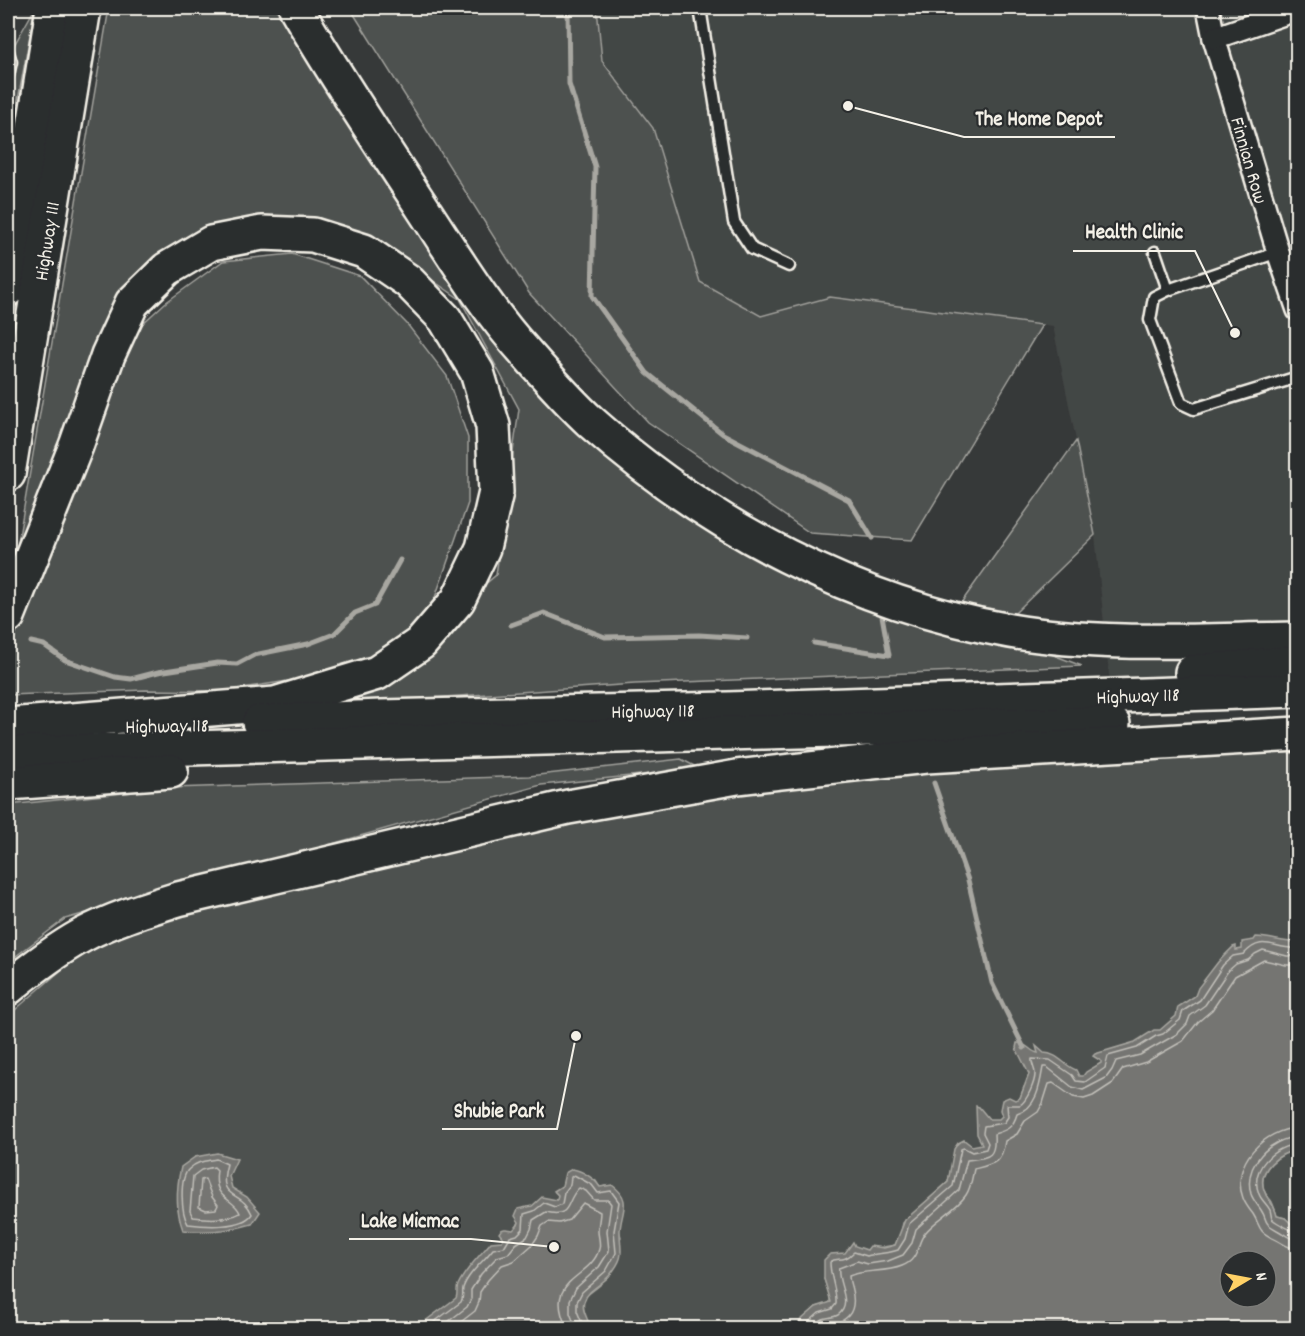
<svg xmlns="http://www.w3.org/2000/svg" width="1305" height="1336" viewBox="0 0 1305 1336" font-family="Dekko,sans-serif">
<style>
.built{fill:#434645}
.green{fill:#4e514f;stroke:#a1a19c;stroke-width:1.5}
.water{fill:#757572;stroke:#a8a7a1;stroke-width:1.5;fill-rule:evenodd}
.lines{fill:none;stroke-linecap:round;stroke-linejoin:round}
.shore{stroke:#c1bfb9;stroke-width:1.5}
.stream{stroke:#a8a7a1;stroke-width:5}
.service-casing{stroke:#f4f1e8;stroke-width:15}
.minor-casing{stroke:#f4f1e8;stroke-width:26}
.motorway-casing{stroke:#f4f1e8;stroke-width:38}
.service{stroke:#2a2d2e;stroke-width:10}
.minor{stroke:#2a2d2e;stroke-width:21}
.motorway{stroke:#2a2d2e;stroke-width:33}
.labels{text-anchor:middle;stroke-width:4.5;stroke-linejoin:round;paint-order:stroke}
.street-label{font-size:20px;fill:#f4f1e8;stroke:#2a2d2e}
.leader{fill:none;stroke:#f4f1e8;stroke-width:2}
.callout-dot{fill:#f4f1e8;stroke:#2a2d2e;stroke-width:2}
.callout-label{font-size:21px;text-anchor:middle;font-weight:bold;fill:#f4f1e8;stroke:#2a2d2e;stroke-width:4.5;stroke-linejoin:round;paint-order:stroke}
</style>
<rect width="100%" height="100%" fill="#363939"/>
<filter id="ink" filterUnits="userSpaceOnUse"><feTurbulence type="fractalNoise" baseFrequency=".0167" numOctaves="2"/><feDisplacementMap in="SourceGraphic" scale="12" xChannelSelector="R" yChannelSelector="G"/><feConvolveMatrix kernelMatrix="1 2 1 2 8 2 1 2 1" color-interpolation-filters="sRGB"/></filter>
<g filter="url(#ink)">
<path class="built" d="M597 8H1297V709L1113 714 1095 535 1053 326 830 297 761 316 700 282 653 128 602 61Z"/>
<g class="green">
<path d="M35 8 8 154V56Z"/>
<path d="M109 8H283L501 341 669 508 1082 666 635 684 342 704 496 575 519 409 460 299 414 268 318 231 172 260 15 560Z"/>
<path d="M350 8H597L602 61 653 128 700 282 761 316 830 297 1042 325 912 540 810 533 648 422 529 293Z"/>
<path d="M292 254 360 276 407 324 447 376 468 438V503L430 612 376 656 320 676 222 691 145 690 8 695V655L43 560 117 347 165 303 223 261Z"/>
<path d="M1076 441 1095 535 1015 613 961 603Z"/>
<path d="M1297 744V948L1144 1084 1024 1087 1020 1098 982 1144 952 1166 948 1182 903 1223 900 1237 895 1245 842 1254 824 1279 830 1296V1304L816 1307 795 1328H583L581 1308 586 1296 600 1285 621 1237 605 1186 600 1188 596 1181 581 1172 555 1192 558 1195 557 1200 519 1222 516 1228 453 1307 424 1328H8V1016L59 972 85 936 643 788Z"/>
<path d="M681 759 700 769 541 785 65 919 8 962V805L172 788 529 776Z"/>
<path d="M1297 1150V1229L1285 1218 1277 1216C1275 1211 1274 1206 1272 1202 1270 1198 1265 1195 1264 1190 1257 1169 1280 1153 1297 1150Z"/>
</g>
<g class="water">
<path d="M1256 937C1271 937 1283 943 1297 942V1150C1279 1153 1257 1169 1264 1190 1267 1201 1274 1202 1277 1216L1285 1218 1297 1229V1328H795L801 1320 816 1307 831 1302 824 1279V1260L830 1254 845 1253 853 1242 855 1246 867 1250 870 1246 884 1248 895 1245 905 1220 948 1182 954 1149 958 1143 964 1140 972 1146 982 1144 977 1134 976 1106 979 1107 989 1119H999L1002 1116 1000 1110 1002 1100 1009 1097 1015 1100 1020 1098 1029 1074 1016 1048 1017 1043C1026 1042 1030 1052 1038 1053L1036 1046 1044 1053C1057 1053 1065 1066 1076 1070L1079 1076H1083L1086 1072 1101 1063V1061L1093 1056 1095 1054 1135 1042 1154 1030H1160L1176 1016 1178 1007 1195 996 1198 988 1218 962 1233 947 1236 946V950L1242 949V942L1254 940ZM1230 1261H1266V1297H1230Z"/>
<path d="M217 1153 237 1159 229 1176 232 1188 247 1197 260 1212 252 1224C228 1231 208 1233 183 1230 175 1209 176 1189 181 1167L195 1157Z"/>
<path d="M572 1169C582 1170 595 1179 600 1187L612 1185C633 1200 621 1211 620 1231 620 1253 626 1255 610 1275 603 1284 587 1290 584 1302 581 1311 589 1319 590 1328H416L456 1298C458 1294 456 1289 458 1285 466 1268 480 1256 491 1242L502 1241 503 1238 499 1233C502 1227 508 1229 513 1230L518 1225 519 1222 515 1216 518 1209 532 1206 542 1197 557 1200 558 1195 554 1191 562 1186 565 1173Z"/>
</g>
<g class="lines">
<g class="shore">
<path d="M1298 1128C1264 1129 1230 1164 1243 1198 1245 1204 1249 1209 1253 1214 1261 1227 1257 1230 1272 1238 1282 1242 1286 1248 1298 1249"/>
<path d="M1298 1137C1270 1138 1243 1165 1251 1194 1253 1200 1257 1204 1261 1210 1269 1222 1261 1221 1277 1230 1285 1234 1288 1239 1298 1240"/>
<path d="M1298 1144C1274 1146 1249 1169 1259 1194 1261 1200 1267 1204 1270 1210 1271 1213 1271 1216 1272 1219 1276 1222 1293 1232 1298 1232"/>
<path d="M216 1159 227 1164C216 1202 242 1189 252 1214 242 1229 204 1226 188 1224 181 1213 179 1178 189 1169 197 1161 206 1161 216 1159Z"/>
<path d="M214 1167 217 1170C212 1201 234 1197 240 1213 227 1220 208 1219 193 1217L190 1211 193 1176 201 1170Z"/>
<path d="M205 1179 212 1197 218 1205 216 1209 206 1210 199 1207 201 1180Z"/>
<path d="M426 1328 461 1302C464 1296 462 1294 463 1288 468 1273 484 1261 493 1249L504 1247 510 1237 517 1235 523 1229 524 1214 534 1211 544 1203 555 1207 562 1204 564 1193 570 1185 571 1177 574 1175 592 1185 598 1193 611 1191 619 1202 614 1231 616 1253 606 1271 582 1292 577 1302V1311L584 1328"/>
<path d="M440 1328 467 1307 471 1299V1290L481 1274 497 1257 508 1254 516 1244 527 1237 531 1229 533 1220 546 1212C573 1219 565 1200 579 1188L586 1191 594 1200H608L611 1204 607 1231 609 1251 599 1267 576 1288 570 1300V1313L576 1328"/>
<path d="M453 1328 475 1311 479 1302 480 1292 488 1280 502 1265 514 1261 532 1245 538 1236 542 1226 548 1222 559 1223 569 1220 583 1203 600 1212C600 1218 598 1224 598 1231 598 1236 601 1244 599 1249 591 1280 542 1277 567 1328"/>
<path d="M802 1328 819 1313 832 1309 836 1304C837 1290 830 1278 830 1262 838 1256 842 1264 854 1252L867 1256C877 1253 887 1254 898 1250L905 1239 909 1224 953 1186 961 1149 964 1148 972 1152 986 1149 988 1143 983 1133 984 1126 1004 1123 1008 1117 1007 1105H1020C1027 1101 1035 1082 1035 1074 1035 1068 1031 1064 1032 1059L1050 1060 1072 1075 1076 1081 1085 1082 1105 1068 1108 1056 1137 1048 1156 1036 1163 1034 1180 1020 1183 1011 1200 1000 1223 965 1233 956 1244 954C1263 933 1274 950 1298 948"/>
<path d="M812 1328C815 1326 819 1321 823 1319 828 1317 833 1318 838 1315 854 1303 836 1283 839 1268L857 1261 868 1264 888 1261 903 1255 912 1243 916 1229 959 1190 967 1160C988 1157 996 1159 994 1134 1007 1130 1013 1128 1017 1114 1037 1108 1040 1085 1043 1067H1047L1072 1087 1083 1090 1106 1078 1112 1070 1116 1061 1140 1055 1177 1034 1187 1024 1190 1016 1205 1005 1228 971 1236 964 1248 960 1255 954 1263 950 1287 956H1298"/>
<path d="M826 1328C845 1321 858 1315 852 1290 851 1285 849 1281 849 1276 865 1269 885 1273 902 1266 920 1259 916 1244 925 1233 936 1219 955 1211 966 1195 971 1188 972 1178 974 1169 994 1164 1002 1163 1005 1141L1017 1134 1025 1121 1038 1112 1043 1103 1049 1084 1053 1083 1073 1097 1084 1099 1093 1096 1113 1083 1123 1069 1146 1062 1183 1041 1198 1022 1212 1010 1235 976 1264 960 1286 965H1298"/>
</g>
<g class="stream">
<path d="M568 8 569 84 595 167 592 296 647 373 723 434 849 500 872 538"/>
<path d="M511 625 544 613 605 637 699 635 747 638"/>
<path d="M31 642 44 645 65 660 115 677 131 679 158 672 217 663 237 664 254 655 308 644 334 634 355 613 375 605 400 560"/>
<path d="M814 643 889 655 881 610"/>
<path d="M934 783 968 880 992 983 1024 1048"/>
</g>
<defs>
<g id="service">
<path d="M700 8 734 222 752 249 789 266"/>
<path d="M8 52 11 62 8 75"/>
<path d="M1155 252 1168 290"/>
<path d="M1278 252 1168 290 1154 297 1150 320 1181 403 1194 409 1298 377"/>
</g>
<g id="minor">
<path d="M1208 8 1214 38 1278 252 1298 310"/>
<path d="M1214 38 1298 9"/>
</g>
<g id="motorway">
<path d="M296 8C335 76 379 141 422 207 455 257 486 309 526 353 547 377 569 402 592 423 709 527 855 604 1010 631 1105 647 1202 640 1298 639"/>
<path d="M8 289 53 8"/>
<path d="M8 474 84 8"/>
<path d="M8 616 76 446 108 355 132 303 167 269 211 243 262 233 313 235 364 251 408 281 445 319 477 372 493 426 496 492 483 548 458 600 421 643 377 673 275 704 8 725"/>
<path d="M1192 672 1298 662"/>
<path d="M259 722 381 717 728 709 1298 690"/>
<path d="M8 753 1014 725 1113 724"/>
<path d="M8 783 171 771"/>
<path d="M8 988C31 969 56 950 83 935 113 919 146 909 178 899L568 807 737 777 926 756 1298 734"/>
</g>
</defs>
<use href="#service" class="service-casing"/>
<use href="#minor" class="minor-casing"/>
<use href="#motorway" class="motorway-casing"/>
<use href="#service" class="service"/>
<use href="#minor" class="minor"/>
<use href="#motorway" class="motorway"/>
</g>
</g>
<g class="labels">
<g class="street-label">
<text transform="translate(1250 160) rotate(74)" y="7">Finnian Row</text>
<text transform="translate(46 241) rotate(-81)" y="7">Highway 111</text>
<text transform="translate(1138 695) rotate(-2)" y="7">Highway 118</text>
<text transform="translate(653 710) rotate(-1)" y="7">Highway 118</text>
<text transform="translate(167 725) rotate(-1)" y="7">Highway 118</text>
</g>
</g>
<path class="leader" d="M848 106L964 137H1115M1235 333L1195 251H1073M576 1036L557 1129H442M554 1247L471 1239H349"/>
<g class="callout-dot">
<circle cx="848" cy="106" r="6"/>
<circle cx="1235" cy="333" r="6"/>
<circle cx="576" cy="1036" r="6"/>
<circle cx="554" cy="1247" r="6"/>
</g>
<g class="callout-label">
<text x="1039" y="125">The Home Depot</text>
<text x="1134" y="238">Health Clinic</text>
<text x="499" y="1117">Shubie Park</text>
<text x="410" y="1227">Lake Micmac</text>
</g>
<rect width="1305" height="1336" fill="none" stroke="#2a2d2e" stroke-width="30"/>
<rect x="15" y="15" width="1275" height="1306" fill="none" stroke="#f4f1e8" stroke-width="2" filter="url(#ink)"/>
<g transform="translate(1248 1279) rotate(80)"><circle r="28" fill="#2a2d2e" stroke="#7b7b78" stroke-width="1.5"/>
<path d="M0-4.5L10 22L0 15L-10 22Z" fill="#ffd166"/>
<text y="-9" font-size="16" font-weight="bold" text-anchor="middle" fill="#f4f1e8">N</text>
</g>
</svg>
